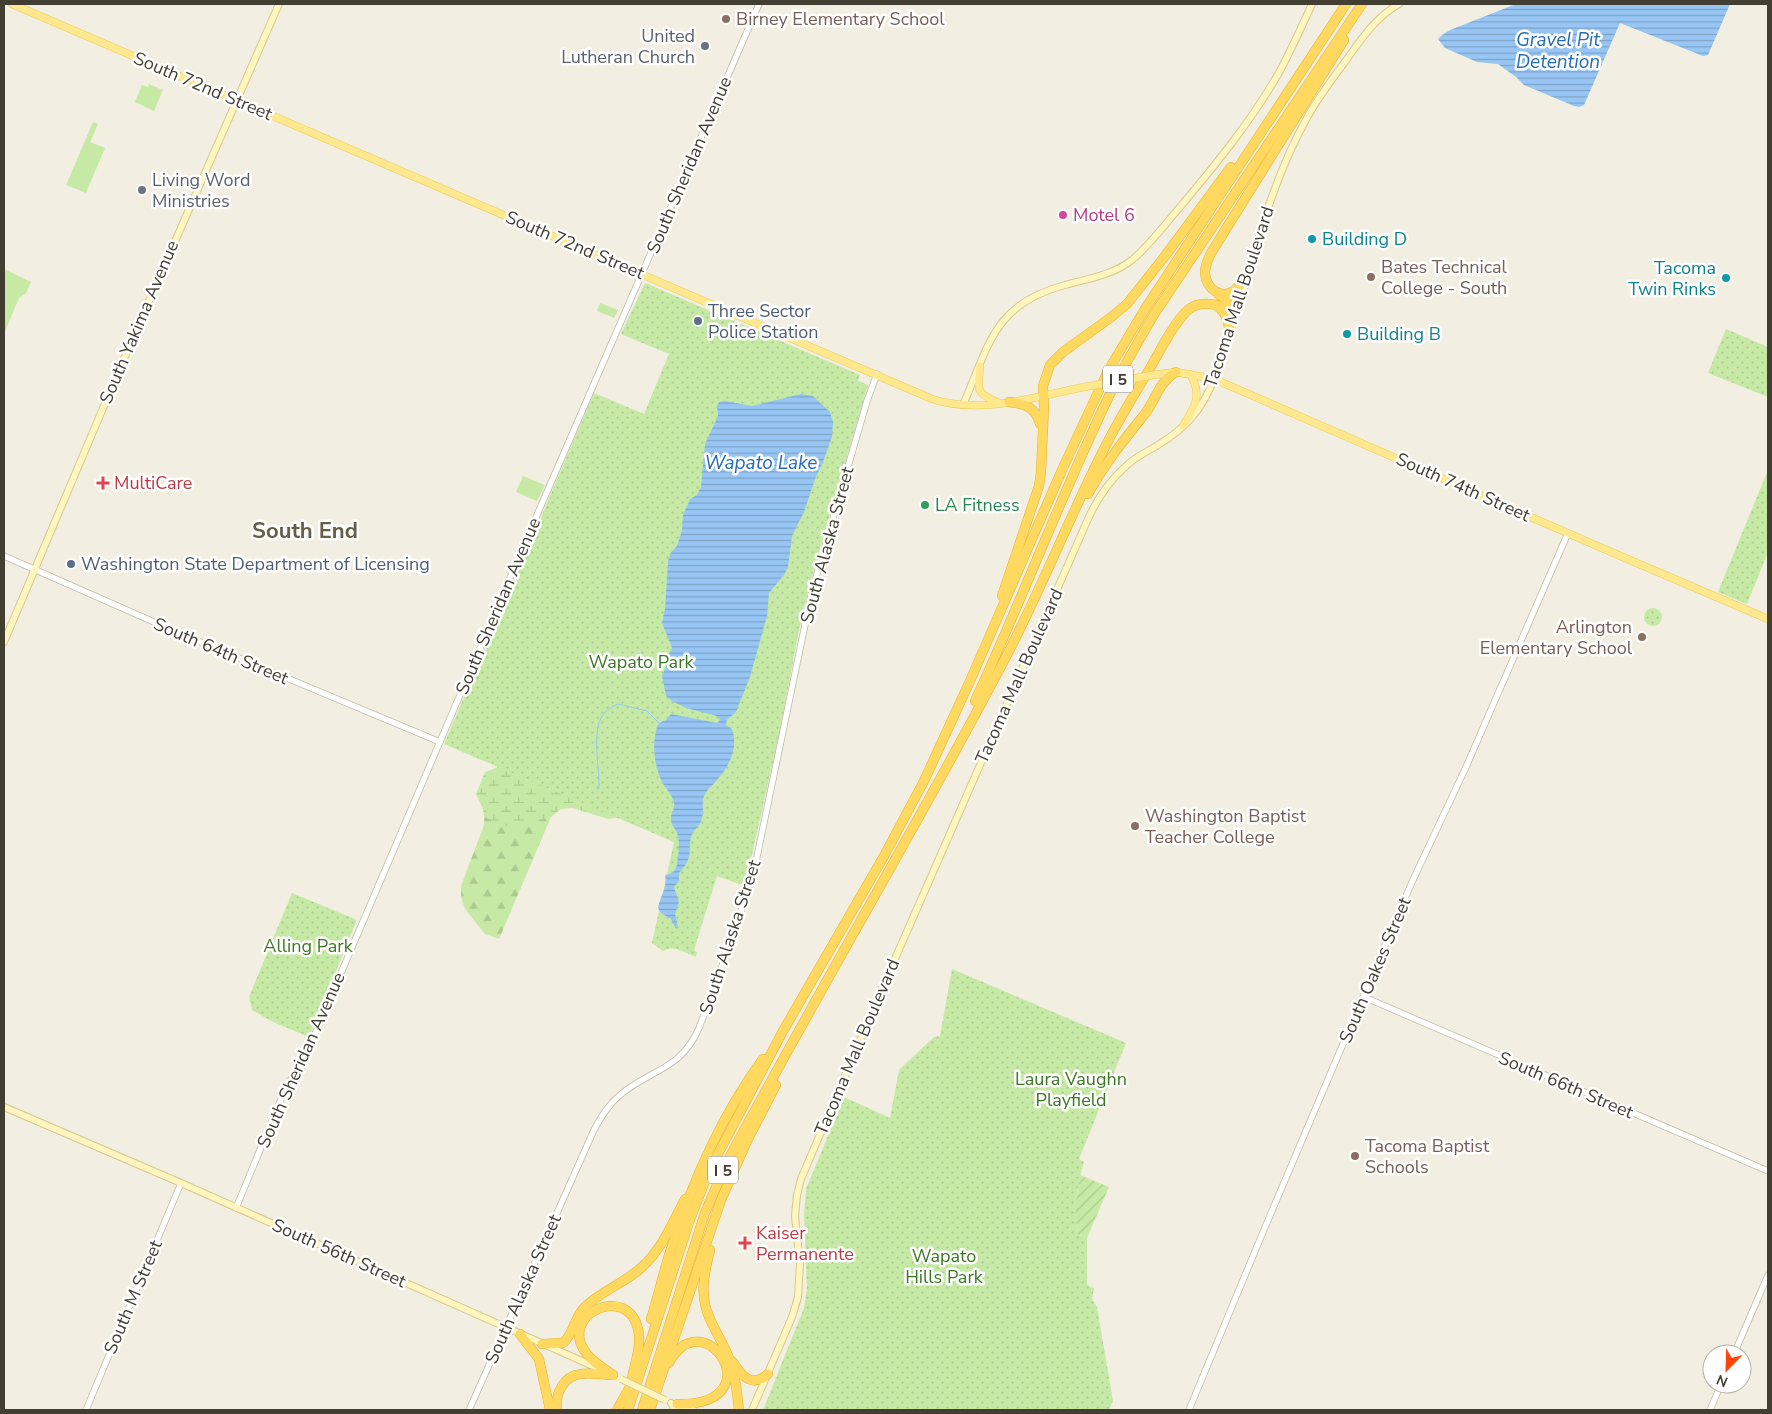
<svg xmlns="http://www.w3.org/2000/svg" width="1772" height="1414" viewBox="0 0 1772 1414" font-family="'Nunito Sans',sans-serif">
<style>
.grass{fill:#c6eaa6}
.forest{fill:url(#forest-firs)}
.wetland{fill:url(#wetland-marsh)}
.park{fill:url(#park-dots)}
.garden{fill:url(#garden-furrows)}
.water{fill:url(#water-rules)}
.lines{fill:none;stroke-linecap:round;stroke-linejoin:round}
.stream{stroke:#97c6f5;stroke-width:1}
.tertiary-casing{stroke:#c0baa6;stroke-width:7}
.secondary-casing{stroke:#d5c98d;stroke-width:8}
.primary-casing{stroke:#eccb55;stroke-width:8}
.motorway-casing{stroke:#e8b125;stroke-width:10}
.tertiary{stroke:#fff;stroke-width:5.5}
.secondary{stroke:#fff5be;stroke-width:6}
.primary{stroke:#ffe88d;stroke-width:7}
.motorway{stroke:#ffd85f;stroke-width:9}
.secondary-bridge-casing{stroke:#d5c98d;stroke-width:8;stroke-linecap:butt}
.primary-bridge-casing{stroke:#eccb55;stroke-width:8;stroke-linecap:butt}
.secondary-bridge{stroke:#fff5be;stroke-width:6}
.primary-bridge{stroke:#ffe88d;stroke-width:7}
.education-dot{fill:#8d6e63;stroke:#fff;stroke-width:2}
.worship-dot{fill:#6b7280;stroke:#fff;stroke-width:2}
.hotel-dot{fill:#d1479c;stroke:#fff;stroke-width:2}
.culture-dot{fill:#0f9aa8;stroke:#fff;stroke-width:2}
.service-dot{fill:#5c6f8a;stroke:#fff;stroke-width:2}
.health-dot{fill:#e0444e;stroke:#fff;stroke-width:2}
.leisure-dot{fill:#2e9e5b;stroke:#fff;stroke-width:2}
.labels{text-anchor:middle;stroke-width:5;stroke-linejoin:round;paint-order:stroke}
.shield{fill:#fff;stroke:#7b7870;stroke-width:1}
.shield-label{font-size:16px;font-weight:bold;fill:#433e32}
.education-label{font-size:18px;fill:#785e54;stroke:#fff;text-anchor:start}
.worship-label{font-size:18px;fill:#5b616d;stroke:#fff;text-anchor:end}
.street-label{font-size:18px;fill:#433e32;stroke:#fff}
.hotel-label{font-size:18px;fill:#b23c85;stroke:#fff;text-anchor:start}
.culture-label{font-size:18px;fill:#0d838f;stroke:#fff;text-anchor:start}
.service-label{font-size:18px;fill:#4e5e75;stroke:#fff;text-anchor:start}
.health-label{font-size:18px;fill:#be3a42;stroke:#fff;text-anchor:start}
.leisure-label{font-size:18px;fill:#27864d;stroke:#fff;text-anchor:start}
.park-label{font-size:18px;fill:#3b7822;stroke:#fff}
.water-label{font-size:19px;font-style:italic;fill:#246cb6;stroke:#fff}
.district-label{font-size:22px;font-weight:bold;fill:#675d48;stroke:#fff}
</style>
<defs>
<pattern id="forest-firs" width="22" height="20" patternUnits="userSpaceOnUse" patternTransform="scale(1.25)"><rect width="22" height="20" fill="#c6eaa6"/><path d="M5 1l3.5 6h-7zM16 11l3.5 6h-7z" fill="#abca8f"/></pattern>
<pattern id="wetland-marsh" width="20" height="14" patternUnits="userSpaceOnUse" patternTransform="scale(1.25)"><rect width="20" height="14" fill="#c6eaa6"/><path d="M1 5h8M5 5V1M11 12h8M15 12V8" fill="none" stroke="#abca8f"/></pattern>
<pattern id="park-dots" width="8" height="8" patternUnits="userSpaceOnUse" patternTransform="scale(1.25)"><rect width="8" height="8" fill="#c6eaa6"/><path d="M2 2h.1M6 6h.1" fill="none" stroke="#abca8f" stroke-width="1.8" stroke-linecap="round"/></pattern>
<pattern id="garden-furrows" width="10" height="10" patternUnits="userSpaceOnUse" patternTransform="scale(1.25)"><rect width="10" height="10" fill="#c6eaa6"/><path d="M-1 1l2-2M0 10L10 0M9 11l2-2" fill="none" stroke="#abca8f"/></pattern>
<pattern id="water-rules" width="6" height="5" patternUnits="userSpaceOnUse" patternTransform="scale(1.25)"><rect width="6" height="5" fill="#97c6f5"/><path d="M0 2.5h6" fill="none" stroke="#7da2c7"/></pattern>
</defs>
<rect width="100%" height="100%" fill="#f2eee1"/>
<g class="grass">
<path d="M149 84 163 90 154 111 135 102 142 85 148 87Z"/>
<path d="M93 122 98 124 90 142 105 148 86 193 66 185Z"/>
<path d="M4 269 31 282 26 293 19 298 4 334Z"/>
<path d="M600 303 618 310 614 318 597 311Z"/>
<path d="M523 476 545 485 537 501 516 492Z"/>
</g>
<path class="forest" d="M484 816C511 834 523 820 551 817L499 939 485 934 465 909 461 897V886L484 825Z"/>
<path class="wetland" d="M504 765 600 805 617 818 608 819 573 808 561 809 551 817 510 827 495 823 484 816 483 809 476 794 485 772Z"/>
<g class="park">
<path d="M645 283 860 375 858 381 868 385 810 583 798 635 779 735 745 886 717 876 694 950 697 952 696 957C685 953 674 944 663 951L652 943 674 842 444 744 594 393 644 414 669 354 621 334Z"/>
<path d="M1726 329 1768 347V397L1708 373Z"/>
<path d="M1768 470V552L1747 604 1718 592Z"/>
<circle cx="1653" cy="617" r="9"/>
<path d="M292 893 355 919 356 922 309 1037 273 1022 252 1010 249 997Z"/>
<path d="M952 969 1126 1043 1079 1159 1084 1162C1076 1190 1074 1205 1077 1234L1087 1238V1285L1094 1288 1092 1299 1097 1307 1113 1401 1109 1410H763L804 1308 807 1288 804 1215 806 1189 844 1097 890 1118 899 1070 934 1037 940 1036Z"/>
</g>
<path class="garden" d="M1080 1175 1109 1187 1087 1238 1077 1234 1075 1207Z"/>
<g class="water">
<path d="M1516 4H1730L1708 55 1703 56 1620 23 1584 105 1579 107 1574 106 1524 85 1516 77 1498 64 1477 62 1445 48 1438 39 1442 35 1450 30Z"/>
<path d="M801 394 813 396 830 412 833 422 832 437 823 462 815 479 804 512 792 536 788 567 784 575 769 593 767 616 750 677 736 712 727 720 726 725 731 728C740 745 729 767 717 780 712 786 705 791 703 799 702 805 704 812 702 818 701 825 695 828 692 834 686 853 696 854 679 873V881L674 887 679 902 675 914 678 926 676 929 671 919 661 913 658 908C660 896 668 887 665 875 669 874 672 874 675 870 678 866 680 842 678 836 677 830 670 825 671 818 671 813 675 809 674 803 672 794 665 788 661 780 654 764 651 738 659 723L666 720 671 714 717 723 720 720 717 716 686 708 672 701 666 696 662 676 666 667 665 661 672 648 662 623 665 609 668 561 671 552 677 546 682 530 683 515 688 504 690 499 697 495 701 487 705 444 718 416 717 406 719 402 725 401 752 406Z"/>
</g>
<g class="lines">
<path class="stream" d="M599 789C600 770 591 730 603 715 606 710 613 706 618 704L647 711 659 723"/>
<defs>
<g id="tertiary">
<path d="M4 556 179 633 440 742"/>
<path d="M1364 997 1768 1171"/>
<path d="M236 1208 284 1092 311 1043 540 508 759 4"/>
<path d="M1734 1354 1768 1275"/>
<path d="M86 1410 181 1183"/>
<path d="M469 1410 594 1130C601 1117 608 1105 620 1095 651 1069 681 1070 699 1028L719 975 753 876 812 591 867 401 877 374"/>
<path d="M1189 1410 1263 1232 1412 882 1466 767 1568 533"/>
<path d="M1710 1410 1721 1384"/>
</g>
<g id="secondary">
<path d="M1240 302C1258 239 1275 174 1308 116 1319 96 1333 78 1347 59 1362 38 1376 17 1399 4"/>
<path d="M963 405C989 346 993 304 1065 285 1087 279 1113 275 1132 260 1150 245 1165 224 1180 207 1217 163 1253 119 1281 69 1292 48 1302 26 1312 4"/>
<path d="M4 642 134 335 279 4"/>
<path d="M4 1107 181 1183 602 1370"/>
<path d="M671 1403 674 1408 679 1410"/>
<path d="M672 1404 693 1410"/>
<path d="M752 1410 792 1317 798 1297 800 1264 795 1216 797 1195 801 1179 887 977 1088 519C1097 499 1109 481 1126 466 1135 457 1147 452 1158 445 1186 428 1202 410 1214 379"/>
</g>
<g id="primary">
<path d="M12 4 932 399C981 415 1035 397 1084 387"/>
<path d="M980 366C978 392 975 392 999 403"/>
<path d="M1153 375 1176 372 1214 379 1625 558 1768 619"/>
<path d="M1214 379 1238 308"/>
<path d="M1183 426C1195 407 1203 395 1190 374"/>
</g>
<g id="motorway">
<path d="M1248 273C1245 279 1241 285 1236 289 1222 301 1206 289 1205 273 1205 266 1208 259 1211 253L1344 40"/>
<path d="M1219 295 1227 300 1240 302"/>
<path d="M1217 306C1228 314 1230 326 1229 338"/>
<path d="M1009 402C1025 404 1036 407 1040 424"/>
<path d="M1088 494C1104 465 1123 441 1144 415 1155 402 1159 381 1176 372"/>
<path d="M1002 596 1039 486 1041 472 1044 407 1043 386 1050 365 1063 352 1110 318 1127 304 1165 256 1231 167"/>
<path d="M975 701C1022 600 1061 496 1109 396 1123 367 1139 340 1155 313L1362 4"/>
<path d="M710 1250C704 1274 699 1296 710 1319 716 1333 725 1346 730 1361 736 1376 737 1394 739 1410"/>
<path d="M651 1319C658 1297 663 1274 670 1252 691 1185 721 1116 763 1059"/>
<path d="M520 1334 539 1359 550 1410"/>
<path d="M542 1344 563 1343C574 1334 574 1317 585 1307 601 1291 625 1283 642 1267 662 1249 673 1222 685 1199"/>
<path d="M733 1362C742 1377 752 1388 768 1374"/>
<path d="M669 1363C704 1297 776 1406 677 1404"/>
<path d="M613 1375C604 1368 590 1361 584 1350 561 1313 628 1284 638 1329 642 1344 635 1363 632 1378"/>
<path d="M557 1410C555 1394 563 1376 581 1374 591 1372 603 1375 613 1375"/>
<path d="M617 1410 630 1387"/>
<path d="M628 1410 689 1222 709 1171 783 1031 884 856 924 781 970 681 1062 470 1108 371 1145 309 1346 4"/>
<path d="M642 1410 705 1213 726 1164C817 993 917 827 1007 655 1041 589 1068 521 1101 455 1115 426 1132 398 1149 370 1159 353 1174 322 1188 310 1202 298 1222 306 1237 311"/>
<path d="M650 1410 721 1200 747 1141 776 1085"/>
</g>
</defs>
<use href="#tertiary" class="tertiary-casing"/>
<use href="#secondary" class="secondary-casing"/>
<use href="#primary" class="primary-casing"/>
<use href="#motorway" class="motorway-casing"/>
<use href="#tertiary" class="tertiary"/>
<use href="#secondary" class="secondary"/>
<use href="#primary" class="primary"/>
<use href="#motorway" class="motorway"/>
<defs>
<path id="secondary-bridge" d="M621 1379 665 1400"/>
<path id="primary-bridge" d="M1084 387 1153 375"/>
</defs>
<use href="#secondary-bridge" class="secondary-bridge-casing"/>
<use href="#primary-bridge" class="primary-bridge-casing"/>
<use href="#secondary-bridge" class="secondary-bridge"/>
<use href="#primary-bridge" class="primary-bridge"/>
</g>
<g class="education-dot">
<circle cx="726" cy="19" r="5"/>
<circle cx="1371" cy="277" r="5"/>
<circle cx="1642" cy="637" r="5"/>
<circle cx="1135" cy="826" r="5"/>
<circle cx="1355" cy="1156" r="5"/>
</g>
<g class="worship-dot">
<circle cx="705" cy="46" r="5"/>
<circle cx="142" cy="190" r="5"/>
</g>
<circle class="hotel-dot" cx="1063" cy="215" r="5"/>
<g class="culture-dot">
<circle cx="1312" cy="239" r="5"/>
<circle cx="1726" cy="278" r="5"/>
<circle cx="1347" cy="334" r="5"/>
</g>
<g class="service-dot">
<circle cx="698" cy="321" r="5"/>
<circle cx="71" cy="564" r="5"/>
</g>
<g class="health-dot">
<path d="M100.5 475.5h5v5h5v5h-5v5h-5v-5h-5v-5h5z"/>
<path d="M742.5 1235.5h5v5h5v5h-5v5h-5v-5h-5v-5h5z"/>
</g>
<circle class="leisure-dot" cx="925" cy="505" r="5"/>
<g class="labels">
<g class="shield">
<rect x="1103" y="365.5" width="30" height="27" rx="4"/>
<rect x="708" y="1156.5" width="30" height="27" rx="4"/>
</g>
<g class="shield-label">
<text x="1118" y="385">I 5</text>
<text x="723" y="1176">I 5</text>
</g>
<g class="education-label">
<text x="736" y="25">Birney Elementary School</text>
<text x="1381" y="273">Bates Technical<tspan x="1381" dy="21">College - South</tspan></text>
<text x="1632" y="633" text-anchor="end">Arlington<tspan x="1632" dy="21">Elementary School</tspan></text>
<text x="1145" y="822">Washington Baptist<tspan x="1145" dy="21">Teacher College</tspan></text>
<text x="1365" y="1152">Tacoma Baptist<tspan x="1365" dy="21">Schools</tspan></text>
</g>
<g class="worship-label">
<text x="695" y="42">United<tspan x="695" dy="21">Lutheran Church</tspan></text>
<text x="152" y="186" text-anchor="start">Living Word<tspan x="152" dy="21">Ministries</tspan></text>
</g>
<g class="street-label">
<text transform="translate(203 86) rotate(23)" y="6">South 72nd Street</text>
<text transform="translate(689 165) rotate(-67)" y="6">South Sheridan Avenue</text>
<text transform="translate(575 245) rotate(23)" y="6">South 72nd Street</text>
<text transform="translate(1239 297) rotate(-72)" y="6">Tacoma Mall Boulevard</text>
<text transform="translate(139 322) rotate(-67)" y="6">South Yakima Avenue</text>
<text transform="translate(1463 487) rotate(24)" y="6">South 74th Street</text>
<text transform="translate(827 545) rotate(-75)" y="6">South Alaska Street</text>
<text transform="translate(498 606) rotate(-67)" y="6">South Sheridan Avenue</text>
<text transform="translate(221 651) rotate(23)" y="6">South 64th Street</text>
<text transform="translate(1019 676) rotate(-66)" y="6">Tacoma Mall Boulevard</text>
<text transform="translate(730 937) rotate(-72)" y="6">South Alaska Street</text>
<text transform="translate(1375 970) rotate(-67)" y="6">South Oakes Street</text>
<text transform="translate(857 1047) rotate(-67)" y="6">Tacoma Mall Boulevard</text>
<text transform="translate(301 1060) rotate(-66)" y="6">South Sheridan Avenue</text>
<text transform="translate(1566 1085) rotate(23)" y="6">South 66th Street</text>
<text transform="translate(339 1253) rotate(24)" y="6">South 56th Street</text>
<text transform="translate(523 1289) rotate(-66)" y="6">South Alaska Street</text>
<text transform="translate(133 1297) rotate(-67)" y="6">South M Street</text>
</g>
<g class="hotel-label">
<text x="1073" y="221">Motel 6</text>
</g>
<g class="culture-label">
<text x="1322" y="245">Building D</text>
<text x="1716" y="274" text-anchor="end">Tacoma<tspan x="1716" dy="21">Twin Rinks</tspan></text>
<text x="1357" y="340">Building B</text>
</g>
<g class="service-label">
<text x="708" y="317">Three Sector<tspan x="708" dy="21">Police Station</tspan></text>
<text x="81" y="570">Washington State Department of Licensing</text>
</g>
<g class="health-label">
<text x="114" y="489">MultiCare</text>
<text x="756" y="1239">Kaiser<tspan x="756" dy="21">Permanente</tspan></text>
</g>
<g class="leisure-label">
<text x="935" y="511">LA Fitness</text>
</g>
<g class="park-label">
<text x="641" y="668">Wapato Park</text>
<text x="308" y="952">Alling Park</text>
<text x="1071" y="1085">Laura Vaughn<tspan x="1071" dy="21">Playfield</tspan></text>
<text x="944" y="1262">Wapato<tspan x="944" dy="21">Hills Park</tspan></text>
</g>
<g class="water-label">
<text x="1558" y="46">Gravel Pit<tspan x="1558" dy="22">Detention</tspan></text>
<text x="761" y="469">Wapato Lake</text>
</g>
<g class="district-label">
<text x="305" y="538">South End</text>
</g>
</g>
<rect width="1772" height="1414" fill="none" stroke="#433e32" stroke-width="10"/>
<g transform="translate(1727 1369) rotate(203)"><circle r="24" fill="#ffffff" stroke="#b4b2ad"/>
<path d="M0-4L9 19L0 12L-9 19Z" fill="#ff450b"/>
<text y="-8" font-size="14" font-weight="bold" text-anchor="middle" fill="#433e32">N</text>
</g>
</svg>
